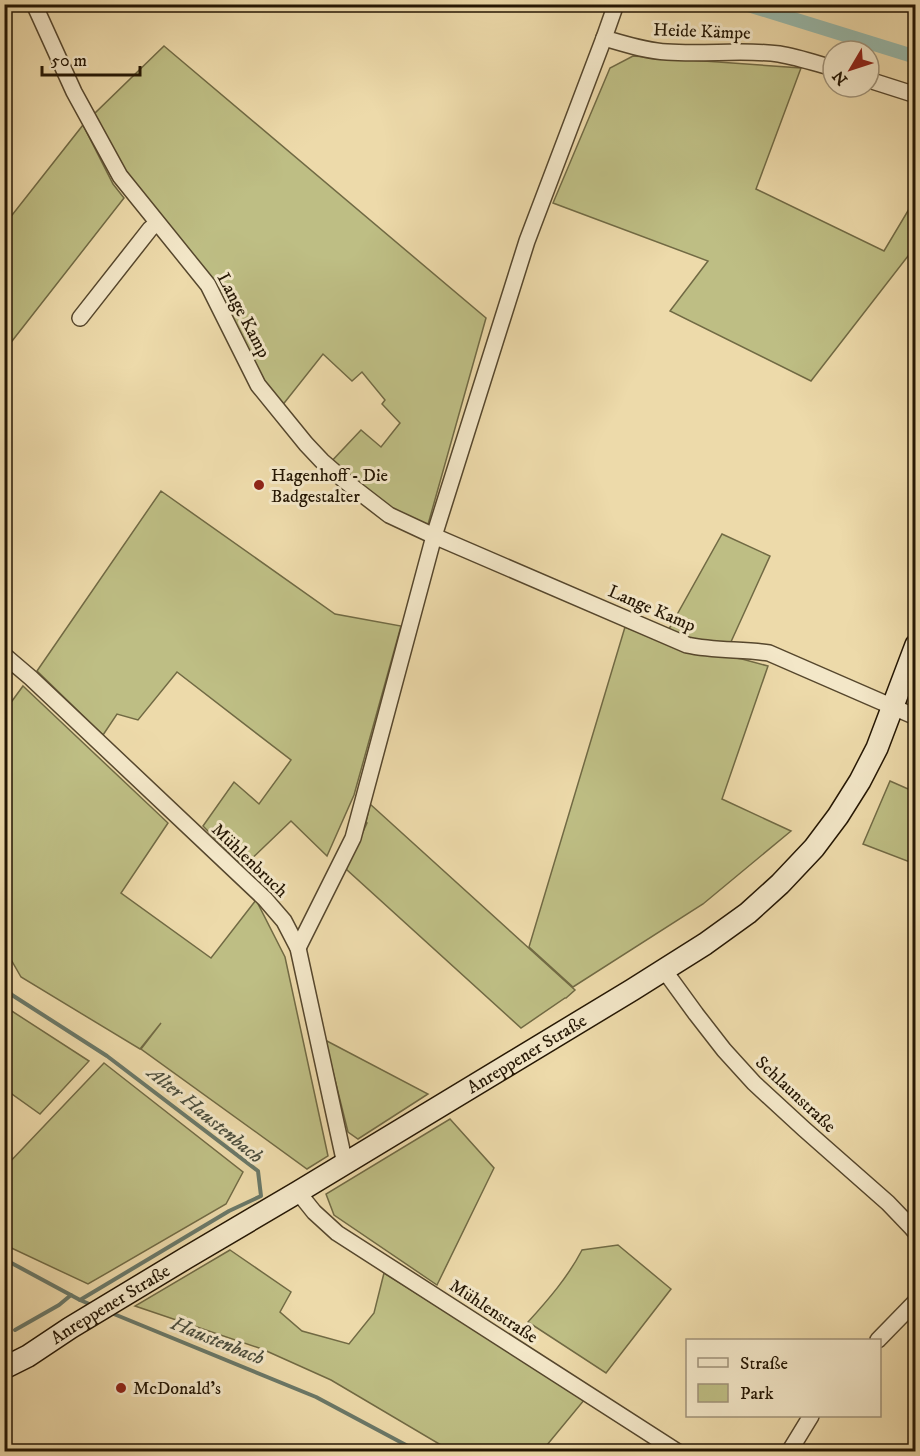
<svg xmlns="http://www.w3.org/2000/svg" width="920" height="1456" viewBox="0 0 920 1456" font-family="'IM FELL DW Pica',serif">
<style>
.green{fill:#bebe84;stroke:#716a44;stroke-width:1.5}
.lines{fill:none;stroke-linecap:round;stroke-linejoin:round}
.stream{stroke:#6a7868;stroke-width:4}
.canal{stroke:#99baac;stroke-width:14}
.street-casing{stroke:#56472d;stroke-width:18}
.secondary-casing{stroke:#241603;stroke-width:24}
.street{stroke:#f3e7c8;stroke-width:15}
.secondary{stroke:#f3e7c8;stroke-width:21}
.poi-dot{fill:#8f2418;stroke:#f3e7c8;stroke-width:2}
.labels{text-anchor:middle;stroke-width:6;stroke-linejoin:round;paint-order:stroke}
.street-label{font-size:18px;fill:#241603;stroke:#f3e7c8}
.poi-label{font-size:18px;fill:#241603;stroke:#f3e7c8;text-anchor:start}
.water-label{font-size:20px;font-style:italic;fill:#4d4f3e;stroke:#f3e7c8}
</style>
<rect width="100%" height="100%" fill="#eddaaa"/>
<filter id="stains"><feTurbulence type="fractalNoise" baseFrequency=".00333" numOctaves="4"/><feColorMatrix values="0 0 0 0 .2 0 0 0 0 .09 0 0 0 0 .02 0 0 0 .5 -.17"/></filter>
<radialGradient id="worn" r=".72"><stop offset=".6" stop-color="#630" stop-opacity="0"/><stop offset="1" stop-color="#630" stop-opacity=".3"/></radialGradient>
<g class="green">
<path d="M164 46 486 318 427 528 392 512 329 464 361 430 381 447 400 423 382 404 385 400 362 372 352 381 323 354 281 407 262 383 211 282 125 173 92 116Z"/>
<path d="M633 56 801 68 756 189 884 251 915 199V247L811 381 670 311 708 261 553 203 610 68Z"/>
<path d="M83 125 113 184 124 198 5 350V224Z"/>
<path d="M161 491 335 614 401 626 354 795 327 856 291 821 243 867 203 826 234 782 259 804 291 760 177 672 138 720 117 714 103 735 37 671Z"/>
<path d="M722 534 770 556 730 644 689 640 669 629Z"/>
<path d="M625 627 686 650 742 659 768 666 722 799 791 831 703 904 573 987 529 947Z"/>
<path d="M23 686 168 823 121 893 211 958 256 900 285 957 328 1156 307 1169 141 1049 161 1023 140 1049 21 977 5 949 4 712Z"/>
<path d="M890 781 915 792V864L863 844Z"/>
<path d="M370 804 575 990 566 998H565L521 1028 346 869 367 823 366 822Z"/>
<path d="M4 1006 89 1061 40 1114 5 1089Z"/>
<path d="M325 1040 428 1094 358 1139 348 1132Z"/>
<path d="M104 1063 243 1172 226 1204 88 1284 5 1245V1167Z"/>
<path d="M450 1119 494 1168 437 1285 334 1215 326 1194Z"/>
<path d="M618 1245 671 1289 606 1373 528 1322C548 1300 568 1277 582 1250Z"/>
<path d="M230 1250 291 1292 280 1312 302 1331 349 1344 374 1313 384 1273 585 1399 542 1451H451L331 1380 262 1349 135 1306Z"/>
</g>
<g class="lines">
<g class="stream">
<path d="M4 987 12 995 107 1056 258 1171 261 1196 229 1211 80 1300"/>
<path d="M4 1259 80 1300 94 1306"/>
<path d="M109 1312 316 1397 419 1452"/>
<path d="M15 1330 59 1305 71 1295"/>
<path d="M4 1336 10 1333"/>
</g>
<path class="canal" d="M745 4 916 57"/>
<defs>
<g id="street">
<path d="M34 4 74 92 120 176 208 285 258 385 306 444 322 461 345 481 389 515 434 536 687 645C714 651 742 649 769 653L916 717"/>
<path d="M616 4 604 38C625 44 646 51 667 52 705 55 742 49 779 54 797 57 815 63 833 68"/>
<path d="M869 80 916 95"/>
<path d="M80 318 150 229 157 223"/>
<path d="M4 655 31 678 265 899 284 921 298 948 345 1164"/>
<path d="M298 948 353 838 434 536 527 241 604 38"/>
<path d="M664 970 696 1014 724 1050 754 1083 804 1129 888 1203 911 1227 916 1233"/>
<path d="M298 1192 314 1212 337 1233 678 1452"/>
<path d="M878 1340 916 1301"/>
<path d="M789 1452 811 1416"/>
</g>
<g id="secondary">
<path id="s1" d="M4 1368 28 1356 70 1328 186 1258 298 1192 632 990 705 944 748 913 780 884 814 848 838 816 860 781 877 748 916 645"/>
</g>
</defs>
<use href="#street" class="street-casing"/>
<use href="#secondary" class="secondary-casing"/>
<use href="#street" class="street"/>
<use href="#secondary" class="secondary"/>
</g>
<g class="poi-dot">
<circle cx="259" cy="485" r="6"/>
<circle cx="121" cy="1388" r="6"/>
</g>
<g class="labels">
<g class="street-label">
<text transform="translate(702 31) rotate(2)" y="6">Heide Kämpe</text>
<text transform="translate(244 315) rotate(62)" y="6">Lange Kamp</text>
<text transform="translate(652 608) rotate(23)" y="6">Lange Kamp</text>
<text transform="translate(250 860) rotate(44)" y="6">Mühlenbruch</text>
<text dy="6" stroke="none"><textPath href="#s1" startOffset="610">Anreppener Straße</textPath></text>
<text transform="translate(796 1094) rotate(43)" y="6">Schlaunstraße</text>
<text dy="6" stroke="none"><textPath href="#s1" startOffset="124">Anreppener Straße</textPath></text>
<text transform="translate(494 1311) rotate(33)" y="6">Mühlenstraße</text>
</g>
<g class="poi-label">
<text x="271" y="481">Hagenhoff - Die<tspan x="271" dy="21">Badgestalter</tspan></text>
<text x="133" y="1394">McDonald's</text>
</g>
<g class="water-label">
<text transform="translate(206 1114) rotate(39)" y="7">Alter Haustenbach</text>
<text transform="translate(218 1340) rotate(22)" y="7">Haustenbach</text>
</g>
</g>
<rect width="920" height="1456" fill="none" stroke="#eddaaa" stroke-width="24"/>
<rect x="6" y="6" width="908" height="1444" fill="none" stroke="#241603" stroke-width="3"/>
<rect x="12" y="12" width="896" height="1432" fill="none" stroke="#241603" stroke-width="1.5"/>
<rect x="686" y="1339" width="195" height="78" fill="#f3e7c8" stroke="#a09379" stroke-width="1.5"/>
<rect x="698" y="1358" width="30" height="9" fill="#f3e7c8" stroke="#a09379" stroke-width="1.5"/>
<text x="740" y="1369" font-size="18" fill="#241603">Straße</text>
<rect x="698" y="1384" width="30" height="18" fill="#bebe84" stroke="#a09379" stroke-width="1.5"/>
<text x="740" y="1399" font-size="18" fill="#241603">Park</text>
<g transform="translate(851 69) rotate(231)"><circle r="28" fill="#f3e7c8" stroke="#a09379" stroke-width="1.5"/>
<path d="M0-4.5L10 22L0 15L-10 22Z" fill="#8f2418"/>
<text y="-9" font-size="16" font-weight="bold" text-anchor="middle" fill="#241603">N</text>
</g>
<path d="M42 66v9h98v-9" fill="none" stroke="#241603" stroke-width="3"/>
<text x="51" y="66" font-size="18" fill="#241603" stroke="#f3e7c8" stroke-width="4.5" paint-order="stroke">50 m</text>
<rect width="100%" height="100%" filter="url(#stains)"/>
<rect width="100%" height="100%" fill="url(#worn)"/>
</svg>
